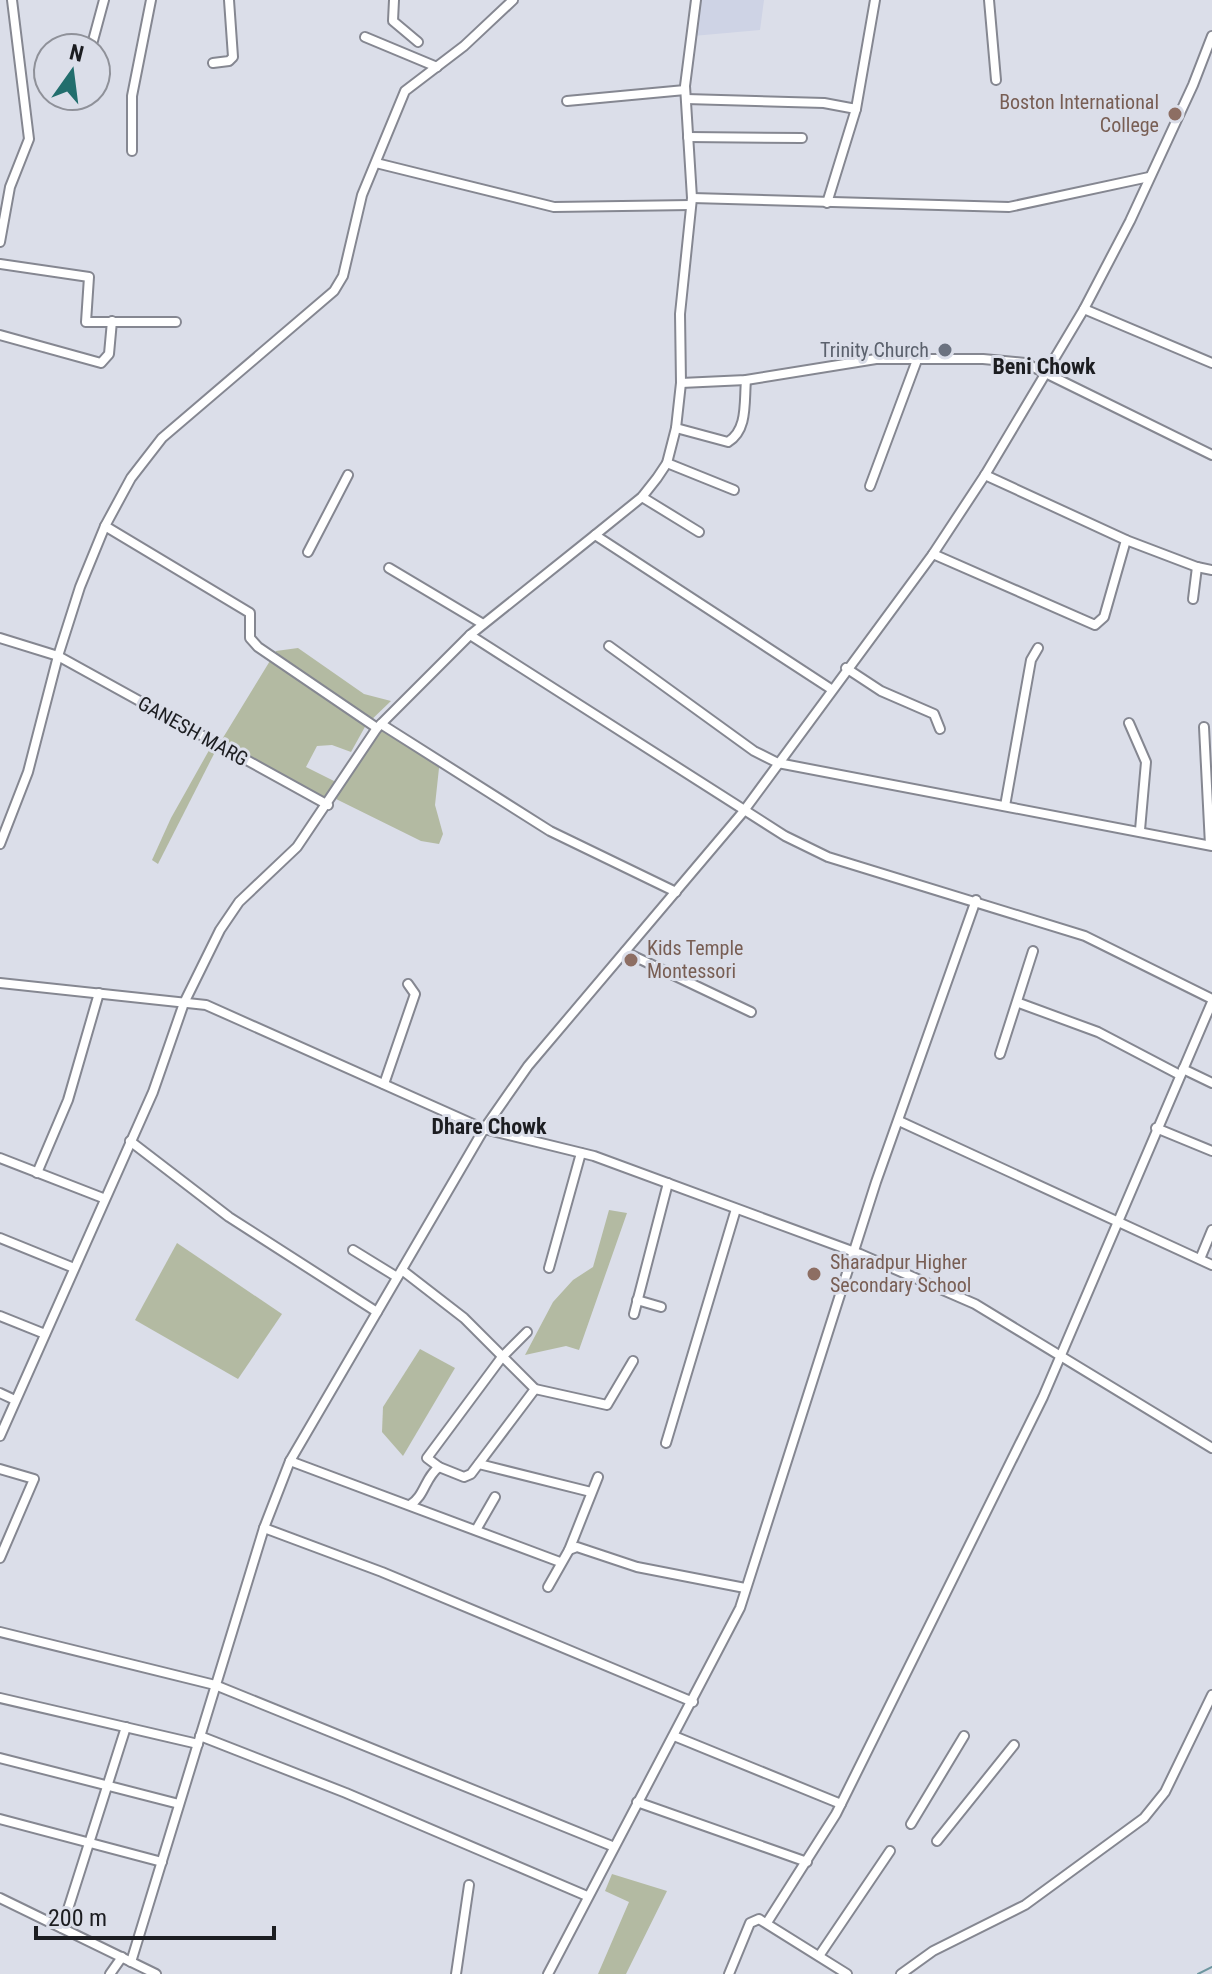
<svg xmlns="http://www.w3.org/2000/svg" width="1212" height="1974" viewBox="0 0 1212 1974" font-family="'Roboto Condensed',sans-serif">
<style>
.built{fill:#ced3e5}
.green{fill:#b3baa2}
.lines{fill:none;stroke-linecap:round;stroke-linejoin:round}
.stream{stroke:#6e97a0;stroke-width:2}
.minor-casing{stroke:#858791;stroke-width:12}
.minor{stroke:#fff;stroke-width:8}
.education-dot{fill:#8d6e63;stroke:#dbdee9;stroke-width:3}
.worship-dot{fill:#6b7280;stroke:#dbdee9;stroke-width:3}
.labels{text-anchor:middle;stroke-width:6;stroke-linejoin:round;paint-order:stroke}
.education-label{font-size:20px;fill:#785e54;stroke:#dbdee9;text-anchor:start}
.worship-label{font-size:20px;fill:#5b616d;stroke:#dbdee9;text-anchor:end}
.street-label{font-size:20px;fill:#1c1d21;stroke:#dbdee9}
.neighbourhood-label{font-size:22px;font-weight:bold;fill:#1c1d21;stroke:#dbdee9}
</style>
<rect width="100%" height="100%" fill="#dbdee9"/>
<path class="built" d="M699 0H764L760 30 693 36Z"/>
<g class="green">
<path d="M298 648 364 694 391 701 366 725 351 752 332 745 317 746 306 767 336 782 326 797 320 798 221 741 276 651Z"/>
<path d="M385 720 440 759 435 805 443 834 439 844 421 841 336 799 374 730Z"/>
<path d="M212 745 217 748 158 864 152 860 171 818Z"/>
<path d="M609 1210 627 1213 579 1350 566 1346 525 1355 553 1302 573 1280 593 1267Z"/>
<path d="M177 1243 282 1314 238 1379 135 1320Z"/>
<path d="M420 1349 455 1368 403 1456 382 1432 383 1407Z"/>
<path d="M612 1874 667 1891 626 1974H598L629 1902 605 1891Z"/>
</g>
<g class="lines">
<path class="stream" d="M1198 1974 1212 1967"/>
<defs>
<g id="minor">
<path d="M394 0 393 21 418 42"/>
<path d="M696 0 685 86 692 198 680 314 681 383 676 428 667 463 657 478 642 497 595 535 831 689"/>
<path d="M989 0 996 80"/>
<path d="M365 37 437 67"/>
<path d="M91 48 104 0"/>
<path d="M213 63 229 61 233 57 229 0"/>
<path d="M686 99 824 103 856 109 875 0"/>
<path d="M567 101 685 90"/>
<path d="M688 137 802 138"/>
<path d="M132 151V96L151 0"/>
<path d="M376 163 554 207 691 205"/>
<path d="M692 198 1009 207 1149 177"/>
<path d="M827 203 856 109"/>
<path d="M0 242 10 187 29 139 12 0"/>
<path d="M0 264 89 277 86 322H176"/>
<path d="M1084 309 1212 363"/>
<path d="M0 335 101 363 109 354 112 321"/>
<path d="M681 383 746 380 876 359H983L1025 363 1212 455"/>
<path d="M676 428 728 442C748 430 744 402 746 380"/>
<path d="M667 463 734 490"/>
<path d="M985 475 1126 540 1197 567 1212 570"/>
<path d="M870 486 917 360"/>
<path d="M642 497 699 532"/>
<path d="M105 526 250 613V638L258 647 377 728"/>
<path d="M308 552 348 475"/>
<path d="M933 554 1095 625 1104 617 1126 540"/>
<path d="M389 568 483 624"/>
<path d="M1193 599 1197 567"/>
<path d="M470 635 785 836 828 857 1085 936 1212 999"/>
<path d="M0 638 58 656 328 805"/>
<path d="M609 646 754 751 778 763 1212 846"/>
<path d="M846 668 881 691 934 714 940 729"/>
<path d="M1129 723 1146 762 1140 830"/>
<path d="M381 724 550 831 676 892"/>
<path d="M1204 727 1210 845"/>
<path d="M1005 806 1031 660 1038 648"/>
<path d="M0 844 28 772 58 656 80 587 105 526 131 478 162 438 334 291 343 276 362 195 405 91 464 46 513 0"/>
<path d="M625 952 751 1012"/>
<path d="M0 983 206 1005 484 1129 594 1156 860 1254 975 1304 1212 1448"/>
<path d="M1019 1003 1098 1032 1180 1075"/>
<path d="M1000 1054 1033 951"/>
<path d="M1183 1069 1212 1083"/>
<path d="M384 1084 415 994 408 984"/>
<path d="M899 1121 1212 1265"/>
<path d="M1156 1128 1212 1151"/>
<path d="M130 1141 229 1217 377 1312"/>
<path d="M0 1158 103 1198"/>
<path d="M37 1173 68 1100 99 993"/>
<path d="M0 1238 74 1268"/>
<path d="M353 1250 397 1277"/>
<path d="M1200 1259 1212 1230"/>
<path d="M549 1268 581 1153"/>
<path d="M402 1270 464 1318 535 1389 471 1474 464 1477 439 1467C425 1477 425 1496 410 1505"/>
<path d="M637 1300 661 1307"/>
<path d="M634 1314 668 1183"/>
<path d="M0 1316 45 1334"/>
<path d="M535 1389 607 1405 633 1361"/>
<path d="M0 1393 15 1400"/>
<path d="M0 1436 153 1092 184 1003 220 930 239 902 297 847 377 728 470 635 595 535"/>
<path d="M666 1443 736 1209"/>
<path d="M290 1461 560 1562"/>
<path d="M479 1464 591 1492"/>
<path d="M439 1467 427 1458 502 1357 527 1332"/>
<path d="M0 1469 34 1479 0 1558"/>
<path d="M264 1528 382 1572 693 1702"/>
<path d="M476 1530 495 1497"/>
<path d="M569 1550 598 1477"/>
<path d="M548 1587 569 1550 577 1547 637 1567 745 1588"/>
<path d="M0 1632 215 1685 612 1846"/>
<path d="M0 1698 198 1744"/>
<path d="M200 1736 346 1793 587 1896"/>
<path d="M674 1736 841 1804"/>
<path d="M0 1758 179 1804"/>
<path d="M637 1802 807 1862"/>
<path d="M0 1819 162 1862"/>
<path d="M911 1824 964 1736"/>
<path d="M937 1841 1014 1745"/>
<path d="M0 1898 156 1974"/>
<path d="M768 1921 836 1814 1043 1397 1212 1002"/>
<path d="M62 1928 126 1727"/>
<path d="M819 1956 890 1851"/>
<path d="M131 1962 264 1528 290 1461 484 1129 528 1066 743 812 933 554 985 475 1084 309 1130 221 1193 85 1212 36"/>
<path d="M110 1974 122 1957"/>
<path d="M456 1974 469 1885"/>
<path d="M548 1974 740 1608 876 1182 976 900"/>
<path d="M729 1974 750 1923 759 1919 847 1974"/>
<path d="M901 1974 933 1951 1025 1905 1144 1818 1165 1792 1212 1695"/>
</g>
</defs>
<use href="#minor" class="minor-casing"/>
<use href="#minor" class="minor"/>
</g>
<g class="education-dot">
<circle cx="1175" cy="114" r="8"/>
<circle cx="631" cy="960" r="8"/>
<circle cx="814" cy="1274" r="8"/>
</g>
<circle class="worship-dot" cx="945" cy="350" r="8"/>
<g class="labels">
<g class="education-label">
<text x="1159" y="109" text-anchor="end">Boston International<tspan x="1159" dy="23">College</tspan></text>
<text x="647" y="955">Kids Temple<tspan x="647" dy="23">Montessori</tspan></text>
<text x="830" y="1269">Sharadpur Higher<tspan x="830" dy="23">Secondary School</tspan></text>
</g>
<g class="worship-label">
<text x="929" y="357">Trinity Church</text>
</g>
<g class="street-label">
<text transform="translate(193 731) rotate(29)" y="7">GANESH MARG</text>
</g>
<g class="neighbourhood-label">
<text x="1044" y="374">Beni Chowk</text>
<text x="489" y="1134">Dhare Chowk</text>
</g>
</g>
<g transform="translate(72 72) rotate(14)"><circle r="38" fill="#dbdee9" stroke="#8f9199" stroke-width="2"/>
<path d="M0-6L14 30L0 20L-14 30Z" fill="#226e6d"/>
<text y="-12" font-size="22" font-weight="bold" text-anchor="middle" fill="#1c1d21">N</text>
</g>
<path d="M36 1926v12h238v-12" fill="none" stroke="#1c1d21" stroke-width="4"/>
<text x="48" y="1926" font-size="24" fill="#1c1d21" stroke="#dbdee9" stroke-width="6" paint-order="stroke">200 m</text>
</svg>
